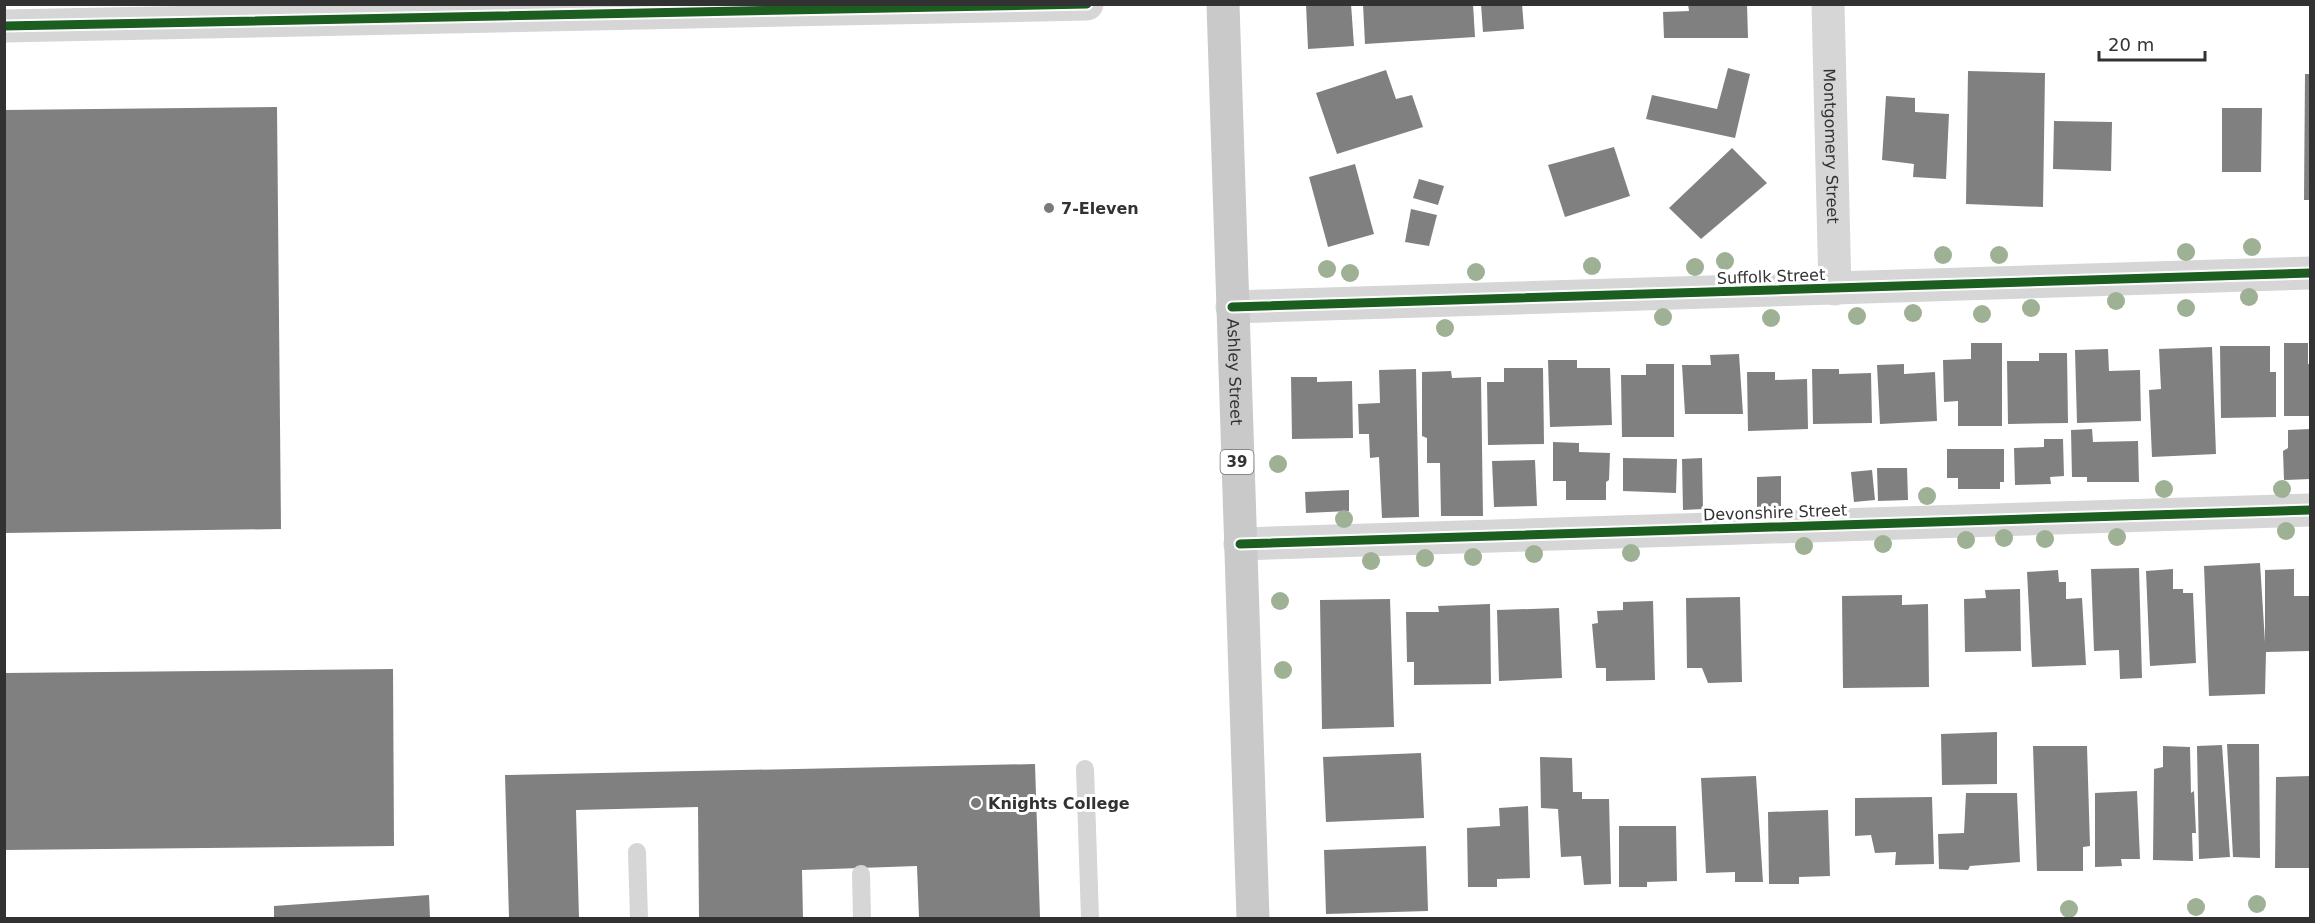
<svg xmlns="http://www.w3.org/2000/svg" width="2315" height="923" viewBox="0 0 2315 923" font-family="'DejaVu Sans',sans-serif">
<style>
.building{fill:#808080}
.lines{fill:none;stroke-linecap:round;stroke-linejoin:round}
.lane{stroke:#d6d6d6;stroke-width:18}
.street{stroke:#d6d6d6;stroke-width:33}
.primary{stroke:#c9c9c9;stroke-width:33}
.cycleway-casing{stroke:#fff;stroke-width:13}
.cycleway{stroke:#1b5e20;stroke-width:9}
.tree{fill:#9fb194}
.poi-dot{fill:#7a7a7a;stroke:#fff;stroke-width:2}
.labels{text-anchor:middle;stroke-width:6;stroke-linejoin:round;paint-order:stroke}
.shield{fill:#fff;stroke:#707070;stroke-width:1.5}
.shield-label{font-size:15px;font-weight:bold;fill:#323232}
.street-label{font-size:16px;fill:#323232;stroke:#fff}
.poi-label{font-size:16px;font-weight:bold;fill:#323232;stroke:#fff;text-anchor:start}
</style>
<rect width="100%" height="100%" fill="#fff"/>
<g class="building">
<path d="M1306 4H1351L1354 46 1308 49Z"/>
<path d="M1363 4H1473L1475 37 1365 44Z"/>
<path d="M1481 4H1522L1524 29 1483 32Z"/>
<path d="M1688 4H1747L1748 38H1664L1663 12 1689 11Z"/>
<path d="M1728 68 1750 74 1735 138 1646 119 1652 95 1717 109Z"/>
<path d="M1386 70 1396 99 1412 95 1423 127 1337 154 1316 93Z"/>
<path d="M1968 71 2045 73 2043 207 1966 204Z"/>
<path d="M2305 74H2310V200H2304Z"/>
<path d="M1886 96 1915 98V112L1949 114 1946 179 1913 177 1914 164 1882 160Z"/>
<path d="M277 107 281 529 4 533V110Z"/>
<path d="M2222 108H2262L2261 172H2222Z"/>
<path d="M2054 121 2112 122 2111 171 2053 169Z"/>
<path d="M1614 147 1630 196 1565 217 1548 165Z"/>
<path d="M1732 148 1767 183 1701 239 1669 208Z"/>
<path d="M1355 164 1374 234 1328 247 1309 177Z"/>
<path d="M1419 179 1444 186 1438 205 1413 198Z"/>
<path d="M1411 209 1437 215 1429 246 1405 242Z"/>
<path d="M1971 343H2002V426H1958V401L1944 402 1943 360 1971 359Z"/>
<path d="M2284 343H2308V364H2310V416H2284Z"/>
<path d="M2220 346H2270V372H2276V417L2221 418Z"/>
<path d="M2212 347 2216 454 2152 457 2149 390 2161 389 2159 349Z"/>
<path d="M2108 349 2109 371 2140 370 2141 421 2077 423 2075 350Z"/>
<path d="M2039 353H2067L2068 423 2008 424 2007 361H2039Z"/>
<path d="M1739 354 1743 414H1685L1682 365H1711L1710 355Z"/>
<path d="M1548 360H1577V368H1610L1612 425 1550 427Z"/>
<path d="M1646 364H1674V437H1622L1621 375H1646Z"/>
<path d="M1904 364V374L1935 372 1937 421 1880 424 1877 365Z"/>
<path d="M1504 368H1543L1544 444 1488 445 1487 382H1504Z"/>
<path d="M1416 369 1419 517 1382 518 1379 457 1370 458 1369 434H1359L1358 404 1380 403 1379 370Z"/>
<path d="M1812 369H1839V374L1871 373 1872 423 1813 424Z"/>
<path d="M1451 371 1452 378 1481 377 1483 516H1441L1440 463H1427V438L1422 436V372Z"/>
<path d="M1747 372H1775V380L1807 379 1808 429 1748 431Z"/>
<path d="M1291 377H1317V382L1352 381 1353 438 1292 439Z"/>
<path d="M2092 429 2093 442 2138 441 2139 482H2087V477H2072L2071 430Z"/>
<path d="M2310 429V479L2284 480 2283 451 2288 448V430Z"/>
<path d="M2044 439H2063L2064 476 2050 477 2051 484 2015 485 2014 448 2044 447Z"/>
<path d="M1553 442 1579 443V452L1610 453 1609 480 1606 482V500H1566V481H1553Z"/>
<path d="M1947 449H2004V482H2000V489H1958V478H1947Z"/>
<path d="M1623 458 1677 459 1676 493 1623 491Z"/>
<path d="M1702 458 1703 509 1683 510 1682 459Z"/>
<path d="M1535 460 1537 506 1494 507 1492 461Z"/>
<path d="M1877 468H1907L1908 500 1878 501Z"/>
<path d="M1872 470 1875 500 1854 502 1851 472Z"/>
<path d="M1781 476V506L1757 507V477Z"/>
<path d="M1349 490V511L1306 513 1305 492Z"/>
<path d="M2260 563 2265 642V570L2294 569V596H2310V651L2266 652 2265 694 2209 696 2204 566Z"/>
<path d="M2139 568 2142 678 2120 679 2119 650 2094 651 2091 569Z"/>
<path d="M2173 569V589H2183V593H2193L2196 663 2150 666 2146 571Z"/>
<path d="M2058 570 2059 582H2066V599L2082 598 2086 665 2032 667 2027 572Z"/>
<path d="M2020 589 2021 651 1965 652 1964 599 1986 598 1985 590Z"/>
<path d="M1902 595V605L1928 604 1929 687 1843 688 1842 596Z"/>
<path d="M1740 597 1742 682 1708 683 1702 668H1687L1686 598Z"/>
<path d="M1390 599 1394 727 1322 729 1320 600Z"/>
<path d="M1653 601 1655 680 1606 681V668H1596L1592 624 1598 623 1597 611 1623 610V602Z"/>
<path d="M1490 604 1491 684 1414 685V662H1407L1406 612H1439L1438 606Z"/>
<path d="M1559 608 1562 678 1499 681 1497 610Z"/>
<path d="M393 669 394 846 4 850V673Z"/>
<path d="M1997 732V784L1942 785 1941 734Z"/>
<path d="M2227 744H2259L2260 858 2233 857Z"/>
<path d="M2222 745 2230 857 2199 859 2197 746Z"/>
<path d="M2033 746H2087L2090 846 2083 847V871H2037Z"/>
<path d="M2163 746 2190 747 2191 793 2194 791 2196 833H2192L2193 861 2153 860 2154 769 2163 767Z"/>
<path d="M1421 753 1424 818 1326 822 1323 757Z"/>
<path d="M1540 757 1572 758 1573 792H1582V799H1609L1611 884 1584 885 1581 856 1561 857 1558 809 1541 808Z"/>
<path d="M1035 764 1040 918H919L917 866 802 870 803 918H699L698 807 576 810 579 918H509L505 775Z"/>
<path d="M1756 776 1763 882H1735V872L1706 873 1701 778Z"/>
<path d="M2310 776V868H2275L2276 777Z"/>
<path d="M2137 791 2140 859H2121L2122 866 2095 867V793Z"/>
<path d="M1966 793H2017L2020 862 1970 866 1968 870 1939 869 1938 834 1964 833Z"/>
<path d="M1932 797 1934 864 1895 865 1896 852 1875 853 1871 835 1855 836V798Z"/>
<path d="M1528 806 1530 878 1497 879V887H1468L1467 828 1500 826 1499 808Z"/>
<path d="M1828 810 1830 876 1799 877V884H1769L1768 812Z"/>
<path d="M1619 826H1676L1677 881 1647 882V887H1619Z"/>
<path d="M1426 846 1428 911 1326 914 1324 850Z"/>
<path d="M429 895 430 918H274V906Z"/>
</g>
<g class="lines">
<g class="lane">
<path d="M1085 769 1090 918"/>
<path d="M637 852 639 918"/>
<path d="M861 874 862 918"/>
</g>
<g class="street">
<path id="s1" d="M1828 4 1835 289"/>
<path d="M4 26 1087 4"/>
<path d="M1232 307 2310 273"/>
<path d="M1240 544 2310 510"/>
</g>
<path class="primary" id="s2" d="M1223 4 1253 918"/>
<defs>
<g id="cycleway">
<path d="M4 26 1087 4"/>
<path d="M1232 307 2310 273"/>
<path d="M1240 544 2310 510"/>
</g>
</defs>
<use href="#cycleway" class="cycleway-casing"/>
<use href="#cycleway" class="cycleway"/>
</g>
<g class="tree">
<circle cx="2252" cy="247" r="9"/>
<circle cx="2186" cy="252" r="9"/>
<circle cx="1943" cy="255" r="9"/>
<circle cx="1999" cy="255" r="9"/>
<circle cx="1725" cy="261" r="9"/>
<circle cx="1592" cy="266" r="9"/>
<circle cx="1695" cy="267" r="9"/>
<circle cx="1327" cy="269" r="9"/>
<circle cx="1476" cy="272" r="9"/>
<circle cx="1350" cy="273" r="9"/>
<circle cx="2249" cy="297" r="9"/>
<circle cx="2116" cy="301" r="9"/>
<circle cx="2031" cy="308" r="9"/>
<circle cx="2186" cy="308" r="9"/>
<circle cx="1913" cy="313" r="9"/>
<circle cx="1982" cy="314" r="9"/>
<circle cx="1857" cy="316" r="9"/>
<circle cx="1663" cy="317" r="9"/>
<circle cx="1771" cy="318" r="9"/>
<circle cx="1445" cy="328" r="9"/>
<circle cx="1278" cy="464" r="9"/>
<circle cx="2164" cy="489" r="9"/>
<circle cx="2282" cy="489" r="9"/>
<circle cx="1927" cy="496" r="9"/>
<circle cx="1344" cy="519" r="9"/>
<circle cx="2286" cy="531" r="9"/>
<circle cx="2117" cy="537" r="9"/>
<circle cx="2004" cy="538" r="9"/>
<circle cx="2045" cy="539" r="9"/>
<circle cx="1966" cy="540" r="9"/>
<circle cx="1883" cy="544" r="9"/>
<circle cx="1804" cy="546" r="9"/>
<circle cx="1631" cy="553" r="9"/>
<circle cx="1534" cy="554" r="9"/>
<circle cx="1473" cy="557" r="9"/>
<circle cx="1425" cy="558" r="9"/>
<circle cx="1371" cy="561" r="9"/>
<circle cx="1280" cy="601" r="9"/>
<circle cx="1283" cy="670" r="9"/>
<circle cx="2257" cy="904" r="9"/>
<circle cx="2196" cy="907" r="9"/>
<circle cx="2069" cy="909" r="9"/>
</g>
<g class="poi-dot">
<circle cx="1049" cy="208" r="6"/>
<circle cx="976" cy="803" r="6"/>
</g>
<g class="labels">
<rect class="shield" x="1220.5" y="450" width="33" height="24" rx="4.5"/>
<g class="shield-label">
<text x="1237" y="467">39</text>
</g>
<g class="street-label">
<text dy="6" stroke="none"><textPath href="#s1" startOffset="142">Montgomery Street</textPath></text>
<text transform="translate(1771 276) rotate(-2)" y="6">Suffolk Street</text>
<text dy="6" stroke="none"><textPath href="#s2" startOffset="368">Ashley Street</textPath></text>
<text transform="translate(1775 512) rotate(-2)" y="6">Devonshire Street</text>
</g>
<g class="poi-label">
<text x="1061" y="214">7-Eleven</text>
<text x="988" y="809">Knights College</text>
</g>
</g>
<rect width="2315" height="923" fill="none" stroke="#323232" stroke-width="12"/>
<path d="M2099 51v9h106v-9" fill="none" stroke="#323232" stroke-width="3"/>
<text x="2108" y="51" font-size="18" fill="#323232" stroke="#ffffff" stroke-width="4.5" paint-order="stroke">20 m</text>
</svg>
